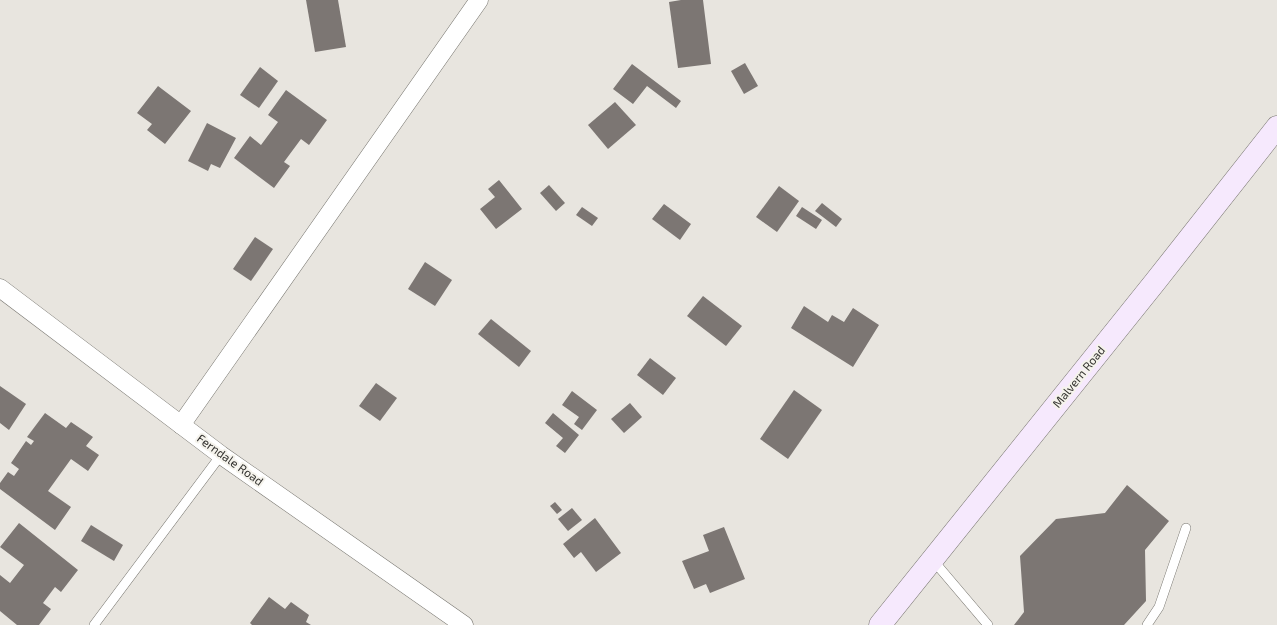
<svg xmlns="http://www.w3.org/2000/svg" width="1277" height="625" viewBox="0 0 1277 625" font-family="'Exo 2',sans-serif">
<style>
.building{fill:#7c7673}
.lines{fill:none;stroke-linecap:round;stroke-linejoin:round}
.service-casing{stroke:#76746e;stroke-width:10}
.minor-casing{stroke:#76746e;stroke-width:19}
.secondary-casing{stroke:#76746e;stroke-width:23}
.service{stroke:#fff;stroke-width:9}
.minor{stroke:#fff;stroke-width:18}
.secondary{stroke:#f6e9fd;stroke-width:22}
.labels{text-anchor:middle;stroke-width:4;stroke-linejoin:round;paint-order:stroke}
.street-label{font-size:12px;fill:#353431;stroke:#f5f3ec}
</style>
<rect width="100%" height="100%" fill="#e8e5df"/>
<g class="building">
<path d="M306 0H338L346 47 315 52Z"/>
<path d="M681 0H703L711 64 678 68 669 2Z"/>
<path d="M745 63 758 86 744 94 731 71Z"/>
<path d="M632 64 681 101 676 108 647 86 633 104 613 89Z"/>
<path d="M260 67 278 81 259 108 240 95Z"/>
<path d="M158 86 191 111 165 144 147 130 152 124 137 113Z"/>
<path d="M286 90 327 120 309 145 301 139 284 162 290 166 274 188 234 158 250 136 261 145 278 122 268 115Z"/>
<path d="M615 102 636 125 608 149 588 125Z"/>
<path d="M207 123 236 138 220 168 211 164 208 171 188 161Z"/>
<path d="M499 180 522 209 496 229 480 209 495 197 488 189Z"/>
<path d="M549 185 565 203 556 211 540 193Z"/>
<path d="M779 186 799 201 777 232 756 217Z"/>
<path d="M822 203 842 219 836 227 815 211Z"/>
<path d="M664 204 691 224 680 240 652 219Z"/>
<path d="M582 207 598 218 592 226 576 215Z"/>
<path d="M802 207 822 220 816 229 796 216Z"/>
<path d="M255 237 273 249 251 281 233 269Z"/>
<path d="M425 262 452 280 435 306 408 289Z"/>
<path d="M703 296 742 326 726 346 687 316Z"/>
<path d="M804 306 828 322 832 315 844 322 853 308 879 325 853 367 791 328Z"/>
<path d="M491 319 531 351 519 367 478 334Z"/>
<path d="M650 358 676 378 663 395 637 375Z"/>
<path d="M376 383 397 398 380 421 359 406Z"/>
<path d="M0 386 26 404 9 430 0 423Z"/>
<path d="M794 390 822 410 788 459 760 439Z"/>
<path d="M572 391 597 410 582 430 574 424 579 417 562 405Z"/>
<path d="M630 403 642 417 624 433 611 419Z"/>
<path d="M45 413 66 428 71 422 93 437 86 446 99 455 88 471 71 459 48 491 71 507 55 530 0 489V483L8 472 14 476 19 469 11 463 26 441 31 445 34 441 27 437Z"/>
<path d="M553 413 579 435 565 453 556 446 563 438 545 423Z"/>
<path d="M1127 485 1169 521 1145 550 1146 601 1124 625H1014L1024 612 1020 556 1056 519 1105 513Z"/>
<path d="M555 502 562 510 557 514 550 506Z"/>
<path d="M572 508 582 520 568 531 558 519Z"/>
<path d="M595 518 621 553 596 572 581 552 574 558 563 544Z"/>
<path d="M19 523 78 570 61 592 55 587 43 603 51 609 39 625H17L0 611V575L10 583 24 565 0 547Z"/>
<path d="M91 525 123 545 114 561 81 541Z"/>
<path d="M724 527 745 579 710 593 706 584 694 589 682 561 709 551 703 535Z"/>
<path d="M269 597 285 609 291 602 309 615 306 622 311 625H252L250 623Z"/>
</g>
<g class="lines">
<defs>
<g id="service">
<path d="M932 559 988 625"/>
<path d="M94 625 221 455"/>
<path d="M1147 625 1159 607 1186 528"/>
</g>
<g id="minor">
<path d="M0 288 221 455 464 625"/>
<path d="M181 425 479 0"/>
</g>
<path id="secondary" d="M880 625 1155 282 1277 127"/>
</defs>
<use href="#service" class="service-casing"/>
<use href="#minor" class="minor-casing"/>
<use href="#secondary" class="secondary-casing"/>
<use href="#service" class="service"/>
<use href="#minor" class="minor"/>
<use href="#secondary" class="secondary"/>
</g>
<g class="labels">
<g class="street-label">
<text transform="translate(1079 377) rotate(-51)" y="4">Malvern Road</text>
<text transform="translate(230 460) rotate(36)" y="4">Ferndale Road</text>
</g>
</g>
</svg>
